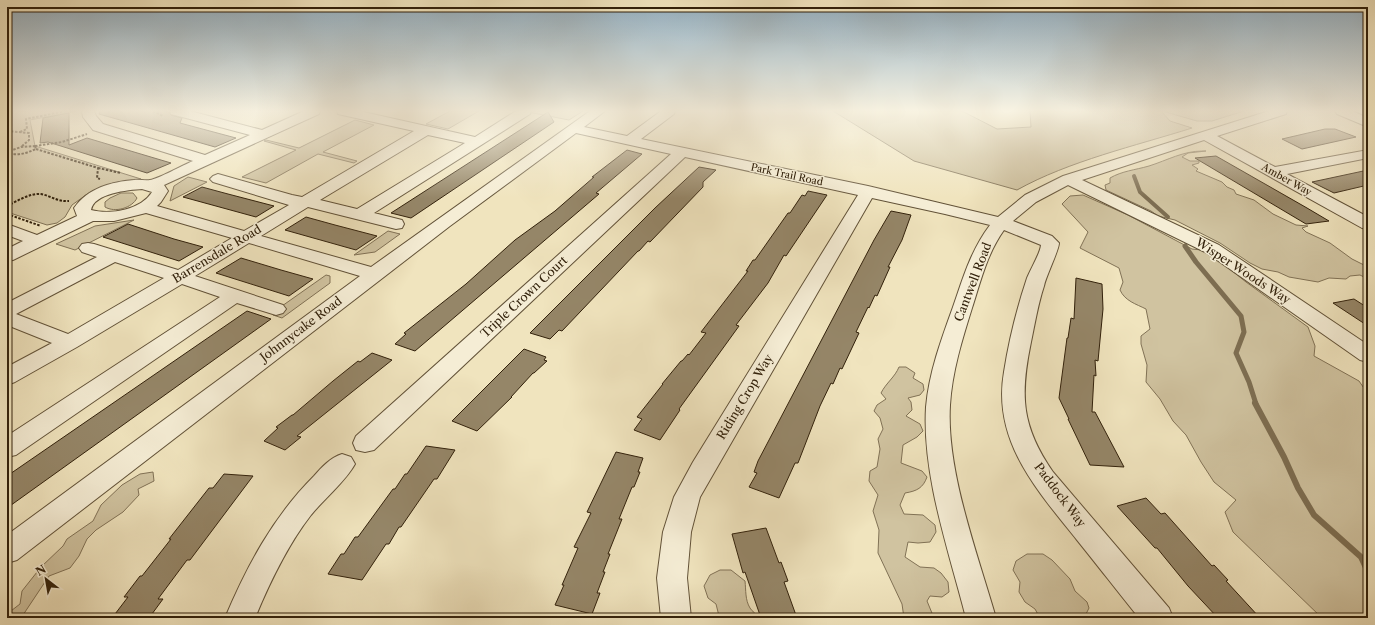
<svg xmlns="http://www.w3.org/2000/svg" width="1375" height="625" viewBox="0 0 1375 625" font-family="'Libre Caslon Text',serif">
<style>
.green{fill:#d0c3a0;stroke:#817256}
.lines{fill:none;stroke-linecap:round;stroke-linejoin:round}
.stream-far2{stroke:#7d6e52;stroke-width:4}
.stream-far1{stroke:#7d6e52;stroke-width:5}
.stream{stroke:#7d6e52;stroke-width:6}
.building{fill:#958668;stroke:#32210b}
.minor-casing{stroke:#625238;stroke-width:2}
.path{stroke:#32210b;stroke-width:2;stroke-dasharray:2.5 1.5;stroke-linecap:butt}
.minor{fill:#f5edd5;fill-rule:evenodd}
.labels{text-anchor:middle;stroke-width:3;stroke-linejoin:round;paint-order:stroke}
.far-street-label{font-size:10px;fill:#32210b;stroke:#f5edd5}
.street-label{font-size:12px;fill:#32210b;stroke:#f5edd5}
</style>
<rect width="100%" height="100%" fill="#f0e4be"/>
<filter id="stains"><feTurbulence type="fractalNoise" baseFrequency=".005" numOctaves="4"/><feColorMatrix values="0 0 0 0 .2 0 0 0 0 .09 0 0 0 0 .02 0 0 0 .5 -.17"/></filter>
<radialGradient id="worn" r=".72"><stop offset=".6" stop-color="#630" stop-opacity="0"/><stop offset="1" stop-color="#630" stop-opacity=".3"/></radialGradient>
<g class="green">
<path d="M7 111H76L30 120 35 146 141 179 113 183 90 192 72 205 65 217 57 223 47 225 7 212Z"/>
<path d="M450 111H479L448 129 426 124Z"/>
<path d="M523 111H583L569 120Z"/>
<path d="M833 111H962L997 129 1031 127 1030 111H1161L1170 121 1192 128C1135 146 1069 161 1017 190L914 161Z"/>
<path d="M1162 111H1244L1212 121H1197Z"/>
<path d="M355 120 374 125 323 152 357 161 354 163 318 154 266 183 242 177 296 150 264 141 266 140 299 148Z"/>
<path d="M1203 151H1206L1188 153 1182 157 1190 161H1199V163L1192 165 1198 169 1196 171 1222 182 1227 187 1234 190 1236 194 1254 200 1273 214 1296 225 1308 226 1302 228 1306 232 1330 243 1352 259 1368 267V279L1360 275 1350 276 1346 279 1329 278 1318 282 1289 277 1278 272 1262 269 1250 263 1220 243 1175 220 1158 216 1151 211 1106 190 1105 185 1110 183V178C1122 171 1135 170 1149 166 1168 160 1183 151 1203 151Z"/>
<path d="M188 177 207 182 170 201 174 186Z"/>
<path d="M121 193H133L137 198C132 208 115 213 105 207V202L110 198Z"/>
<path d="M1083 195 1128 215 1192 249 1202 250 1215 257 1246 282 1308 327 1315 346 1314 356 1359 381 1368 394 1365 408 1368 420V618H1322L1233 532 1225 512 1236 500 1214 482 1201 462 1186 435 1173 421 1160 399 1146 382 1147 365 1141 344V336L1150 329 1146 309C1136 304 1125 301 1120 290L1123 282 1119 268 1080 248 1088 232 1062 204 1070 196Z"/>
<path d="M134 220 75 250 56 244 95 226Z"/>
<path d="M388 231 400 234 375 252 354 255Z"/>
<path d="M326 275 330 276V283L282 318 273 315 284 307 282 306Z"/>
<path d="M899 367H906L915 373 913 378 923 384 924 390 920 395 908 398 911 402 912 410 906 416 920 424 923 431 917 437 903 445 901 463 922 471 927 477C923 488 917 491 905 493L900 505 904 514 923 515 935 525 936 532 930 542 918 543 908 542 905 557 920 567 934 568 941 573 948 582 949 592 942 597 930 596 927 601 934 618H904L902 604 878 553 879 530 873 511 878 495 869 481 870 471 877 467 880 449 878 439 883 429 880 418 874 411 877 405 886 399 881 393C886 383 895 377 899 367Z"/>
<path d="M153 472 154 481 138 489 139 495 123 512 96 530 87 539 79 556 70 568 49 576 23 615 22 618H7V614L20 604 22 591 41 567 63 546 67 539 93 521 101 505 122 485 140 474Z"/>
<path d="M1027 554H1043L1052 560 1070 579 1075 591 1087 602 1089 608 1086 614 1091 618H1040L1035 609 1025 602 1019 592 1020 582 1013 570 1016 561Z"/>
<path d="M720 570H731L745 581C746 590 745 600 750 608 752 612 757 613 758 618H716L719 616 716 604 708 598 704 586 710 575Z"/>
</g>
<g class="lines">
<path class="stream-far2" d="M1134 176 1140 192 1168 217"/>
<path class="stream-far1" d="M1185 246 1196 262 1241 316 1244 332 1236 353 1249 382 1256 404"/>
<path class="stream" d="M1255 403 1284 457 1298 488 1314 515 1361 557 1368 572"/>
</g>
<g class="building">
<path d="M100 111H169L171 115 182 118 180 123 236 138 215 147 99 114Z"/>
<path d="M548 112 554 122 411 218 391 213Z"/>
<path d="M69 113V145L87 138 171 163 147 173 48 142 40 143 43 118Z"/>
<path d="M1325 129H1335L1356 137 1302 149 1282 139Z"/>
<path d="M627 150 642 154 596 193 599 194 415 351 395 344 406 334 404 333 466 284 515 240 555 211 594 177H592Z"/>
<path d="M1216 156 1307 208 1329 221 1306 224 1195 158Z"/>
<path d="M699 167 716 170 703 182V187L650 242 648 241 639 251H638L562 331 559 330 550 339 530 333 655 208Z"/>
<path d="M1368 170V185L1334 193 1312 182Z"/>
<path d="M202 187 228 194 274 206 256 217 183 197Z"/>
<path d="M808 191 827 195 786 256 784 255 768 283 736 325 739 326 679 409 680 410 660 440 634 430 642 419 637 417 663 384H662L681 361H682L688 354 689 355 706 333 701 332 748 271H746L753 260H755L788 213H790L802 195 805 196Z"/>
<path d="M891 211 911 215 902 240 888 267H890L877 296 875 295 869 308 868 307 856 332 859 333 842 369 840 368 833 384 831 383 820 406 798 463H795L779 498 749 487 757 473 754 472 758 461 874 240Z"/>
<path d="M306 217 335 225 377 236 356 250 285 230Z"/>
<path d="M128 224 174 239 203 247 179 261 103 237Z"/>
<path d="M241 258 281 270 313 279 289 296 216 273Z"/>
<path d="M1076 278 1102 284 1103 309 1098 361 1095 360 1096 376 1094 375 1092 412H1095L1124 467 1090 465 1068 419H1069L1059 398 1067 338H1068L1071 318 1074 319Z"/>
<path d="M1354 299 1368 308V326L1333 303Z"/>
<path d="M247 311 271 319 7 508V476Z"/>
<path d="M524 349 546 357 544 360 547 361 534 373H533L511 397H512L477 431 452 421Z"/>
<path d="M372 353 392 360 297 436 301 437 285 450 264 441 278 428 276 427 292 415H293L333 381 358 361 360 362Z"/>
<path d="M426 446 455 450 437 479H434L401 527H399L389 544H386L362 580 328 574 341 554H344L355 537H358L393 489H395L405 474H407Z"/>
<path d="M616 452 643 458 638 472H640L634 487H632L619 519H622L608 554H610L603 572H605L597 593H600L592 614 555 605 564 585H562L578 548 574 547 591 513 587 512Z"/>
<path d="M224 474 253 476 190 560H187L158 599H163L149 618H112L128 597H124L140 576H142L171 539H169L209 488H213Z"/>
<path d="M1146 498 1161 514 1165 513 1212 566 1214 565 1228 580 1226 581 1260 618H1218L1188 586 1157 548H1155L1117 506Z"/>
<path d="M766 528 779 563 781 562 788 581 784 582 797 618H761L745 572 743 573 732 534Z"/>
</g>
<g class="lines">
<defs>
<g id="minor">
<path d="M82 111H94L96 116 103 124 205 155 250 135 171 114 170 111H190L262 130 304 111H320L319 114 164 185 168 191 161 202 157 206 244 231 289 205 213 182 210 179 213 176 218 174 292 195 302 197 414 131 338 114 337 111H359L475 137 516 111H531L530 114 374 213 402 220 404 224 402 228 396 229 308 207 261 236 371 267 590 111H605L584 127 627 136 661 111H675L674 114 641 139 868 186 998 217 1025 195 1063 176 1269 111H1287L1286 114 1217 136 1275 167 1368 150V158L1287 174 1368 217V229L1362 228 1204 140 1082 180 1219 245 1368 345V362L1360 360 1207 253 1068 185 1036 202 1013 221 1052 236 1059 243C1059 250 1046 276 1044 286 1038 304 1035 323 1031 342 1020 395 1021 426 1053 472L1169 608 1173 618H1139C1118 592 1098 566 1077 540 1037 490 992 441 1004 372 1009 340 1017 308 1027 278 1031 268 1040 254 1041 245L1004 230C987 254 981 280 972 308 962 340 952 372 950 405 946 471 978 555 996 618H966C949 551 922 476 926 407 929 373 941 340 953 307 963 278 971 250 990 225L945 214 872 198 700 497 691 532 687 578 691 618H661L657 578 663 532 674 497 693 462 858 195 685 157 374 450 365 452 356 450 353 443 356 436 671 154 576 133 450 226 17 560 7 563V535L360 276 249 243 195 276 283 305 286 309 283 313 276 315 237 303 16 455 7 457V436L220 297 182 284 77 347 15 382 7 385V367L52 343 7 325V303L97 257 82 252 79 248 82 244 88 243 94 244 178 270 232 238 146 213 114 221H93L13 260 7 261V249L23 241 7 235V224L37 235 77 216 74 208C88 188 111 182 134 180 139 179 145 181 150 180 158 179 183 165 193 161L93 130 83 117ZM428 135 465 143 357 209 320 200ZM142 189 152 192C141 210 110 215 91 210 94 193 128 190 142 189ZM115 262 164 278 68 334 16 314Z"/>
<path d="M1335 111H1352L1368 118V127L1337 114Z"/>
<path d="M342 454 351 457 355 464C345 482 324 499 311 515 287 546 270 582 255 618H225C247 566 273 517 314 476 322 467 330 458 342 454Z"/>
</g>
</defs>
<use href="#minor" class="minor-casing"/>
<g class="path">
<path d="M153 111 163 116"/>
<path d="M7 131 29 133V140L21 147"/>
<path d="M20 132 27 129 26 119 66 111"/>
<path d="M35 146 36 149C26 153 17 157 7 152L21 147Z"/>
<path d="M35 146 62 142 87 134"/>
<path d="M36 149 98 168 97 178 100 179"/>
<path d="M98 168 121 173"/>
<path d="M7 206C17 201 30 193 41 194 51 196 58 202 69 201"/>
<path d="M7 214 41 226"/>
</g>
<use href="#minor" class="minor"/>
</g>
<linearGradient id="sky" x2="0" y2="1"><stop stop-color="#91adbf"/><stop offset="0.56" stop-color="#f8f3e2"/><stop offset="1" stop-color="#f8f3e2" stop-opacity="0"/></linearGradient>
<rect width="1375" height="198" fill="url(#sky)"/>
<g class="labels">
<g class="far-street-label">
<text transform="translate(787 174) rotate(12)" y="4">Park Trail Road</text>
<text transform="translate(1287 179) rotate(29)" y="4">Amber Way</text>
</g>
<g class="street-label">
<text transform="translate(217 254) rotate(-31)" y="4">Barrensdale Road</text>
<text transform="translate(1243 271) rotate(33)" y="4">Wisper Woods Way</text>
<text transform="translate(973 282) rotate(-69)" y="4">Cantwell Road</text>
<text transform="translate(524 297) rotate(-43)" y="4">Triple Crown Court</text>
<text transform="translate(301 329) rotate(-37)" y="4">Johnnycake Road</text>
<text transform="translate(745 397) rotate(-59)" y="4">Riding Crop Way</text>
<text transform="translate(1060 495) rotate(53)" y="4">Paddock Way</text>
</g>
</g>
<rect width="1375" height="625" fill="none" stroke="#f0e4be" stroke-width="24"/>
<rect x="8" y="8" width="1359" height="609" fill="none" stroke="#32210b" stroke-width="2"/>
<rect x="12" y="12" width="1351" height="601" fill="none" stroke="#32210b"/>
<g transform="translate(46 579) rotate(329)" stroke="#f5edd5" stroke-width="3" paint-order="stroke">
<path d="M0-3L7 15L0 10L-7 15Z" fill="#32210b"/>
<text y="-6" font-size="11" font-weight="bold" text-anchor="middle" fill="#32210b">N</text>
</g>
<rect width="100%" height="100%" filter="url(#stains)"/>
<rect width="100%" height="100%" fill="url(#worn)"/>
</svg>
